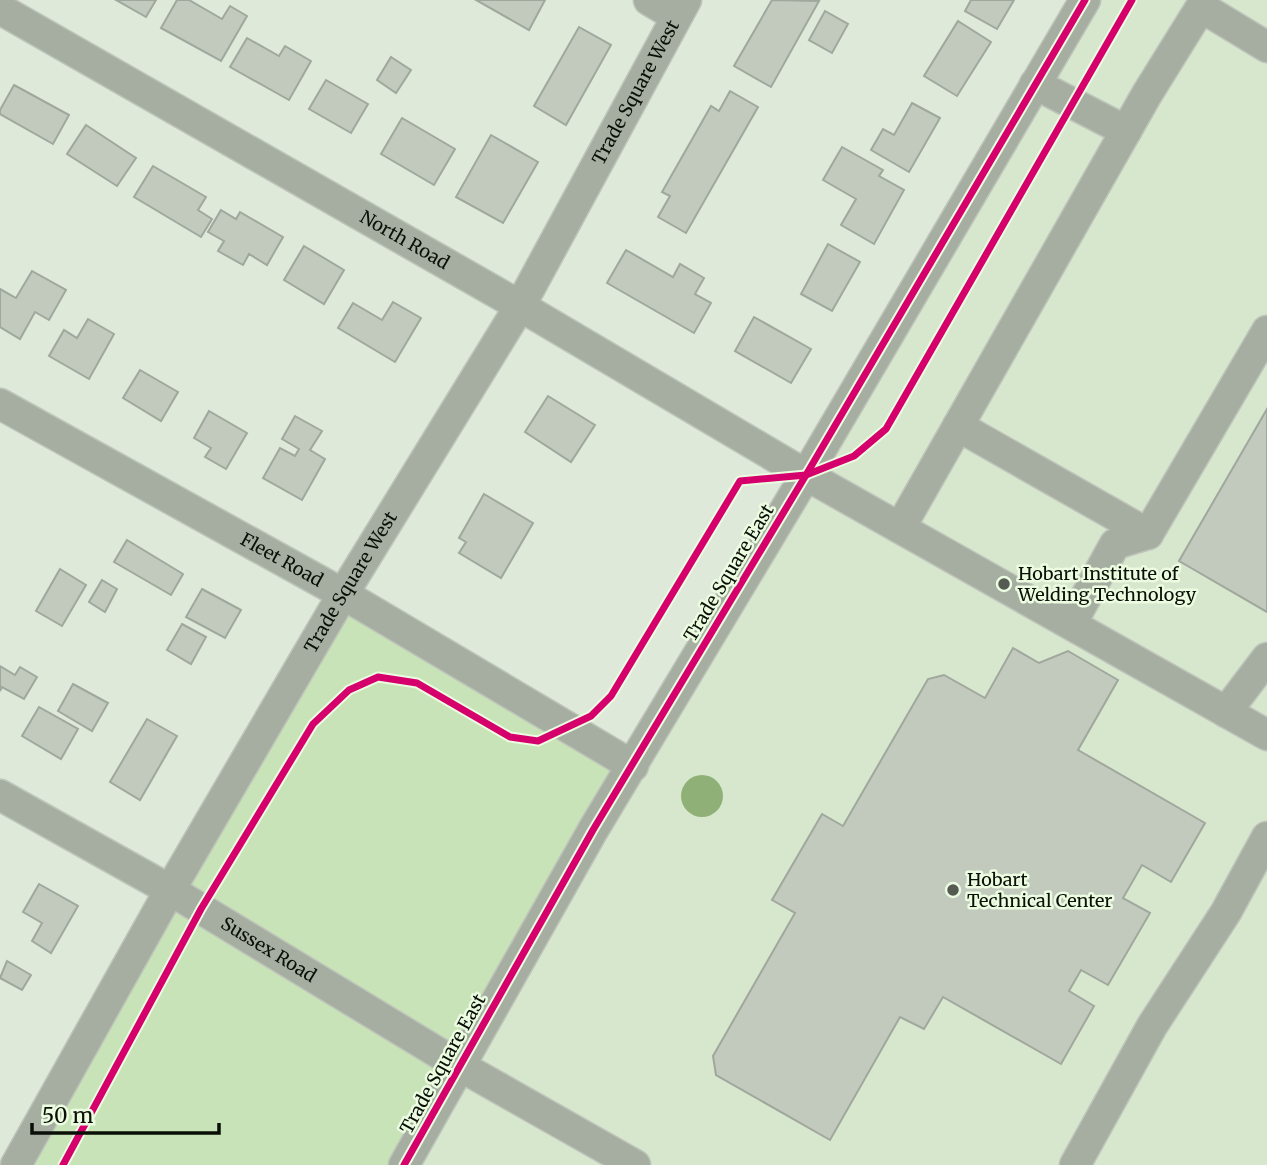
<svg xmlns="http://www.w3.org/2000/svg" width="1267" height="1165" viewBox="0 0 1267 1165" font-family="Merriweather,serif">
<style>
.built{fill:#d7e7ce}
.green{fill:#c8e3b7}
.water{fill:#8fb177}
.building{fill:#c2c9bd;stroke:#a0a79c;stroke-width:2}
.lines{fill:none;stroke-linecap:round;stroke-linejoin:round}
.minor-casing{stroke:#bec4ba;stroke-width:33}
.minor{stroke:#a6aea1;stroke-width:30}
.cycleway-casing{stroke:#ebfce1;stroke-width:11}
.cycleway{stroke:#d6006c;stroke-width:7}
.poi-dot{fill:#555b51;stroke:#ebfce1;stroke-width:2.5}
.labels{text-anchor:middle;stroke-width:5;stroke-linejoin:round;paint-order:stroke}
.street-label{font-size:18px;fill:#0a0f07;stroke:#ebfce1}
.poi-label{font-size:18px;fill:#0a0f07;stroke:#ebfce1;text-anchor:start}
</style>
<rect width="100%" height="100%" fill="#dfe9da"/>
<path class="built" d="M1085 0H1267V1165H404Z"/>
<path class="green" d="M343 594 633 766 404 1165H16Z"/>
<circle class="water" cx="702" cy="796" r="21"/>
<g class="building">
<path d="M116 0H156L146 17Z"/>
<path d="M177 0H189L222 19 230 6 247 16 221 61 161 28Z"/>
<path d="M476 0H545L529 30Z"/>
<path d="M772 0 819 1 771 87 734 66Z"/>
<path d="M971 0H1014L997 29 965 11Z"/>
<path d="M825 11 848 24 832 53 809 40Z"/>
<path d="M958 21 991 42 957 96 924 76Z"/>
<path d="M579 27 611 45 566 125 534 106Z"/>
<path d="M247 38 279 56 285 46 311 61 289 100 230 67Z"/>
<path d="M391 57 411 70 396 93 377 80Z"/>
<path d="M326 80 368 104 351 133 309 109Z"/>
<path d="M14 85 69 115 53 144 0 114V110Z"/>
<path d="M730 91 758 107 686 233 658 217 670 196 662 192 711 106 719 111Z"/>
<path d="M912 103 940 118 909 172 871 150 883 129 894 135Z"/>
<path d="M402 118 455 149 434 185 381 154Z"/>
<path d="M86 125 136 158 117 186 67 154Z"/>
<path d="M491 135 538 162 503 223 456 197Z"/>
<path d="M842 147 883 170 879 176 904 190 874 244 841 225 856 199 823 180Z"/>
<path d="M153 166 206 197 198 210 212 219 201 237 134 197Z"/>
<path d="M221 210 236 219 240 212 283 237 267 265 249 254 243 265 218 251 224 241 208 232Z"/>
<path d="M828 244 860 262 832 311 801 294Z"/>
<path d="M304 246 344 270 324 304 284 280Z"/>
<path d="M626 250 673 277 680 264 704 278 695 294 711 303 694 333 607 283Z"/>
<path d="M32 271 66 290 49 320 35 312 20 339 0 327V289L16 298Z"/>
<path d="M393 302 421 318 395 362 338 328 353 303 382 320Z"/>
<path d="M754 317 811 349 791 383 735 351Z"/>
<path d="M88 319 114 334 89 379 49 356 64 330 77 338Z"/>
<path d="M140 370 178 392 161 421 123 398Z"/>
<path d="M548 396 595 425 571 462 525 432Z"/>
<path d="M1267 409V612L1179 561Z"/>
<path d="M209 411 247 433 226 469 205 457 211 448 194 438Z"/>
<path d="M295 416 322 431 310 450 325 459 302 500 263 478 280 448 295 456 299 449 282 439Z"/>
<path d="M484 494 533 523 501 578 459 553 466 542 459 538Z"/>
<path d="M127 540 183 574 171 595 114 562Z"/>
<path d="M60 569 86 585 62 626 36 611Z"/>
<path d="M102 580 117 589 105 612 89 602Z"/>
<path d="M202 589 241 610 225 638 186 617Z"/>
<path d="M182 624 206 637 191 664 167 650Z"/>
<path d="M1013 648 1039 663 1068 651 1118 680 1078 750 1205 823 1171 882 1142 865 1123 898 1150 913 1108 985 1081 970 1069 991 1094 1006 1061 1064 943 997 924 1029 900 1017 830 1140 716 1075 713 1056 795 913 772 900 822 814 843 826 928 679 944 675 985 698Z"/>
<path d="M0 666 15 675 20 667 37 677 24 699 2 687 0 691Z"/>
<path d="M73 684 108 703 92 731 58 711Z"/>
<path d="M39 707 78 729 61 759 22 736Z"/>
<path d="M147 719 177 736 140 800 110 782Z"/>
<path d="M39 884 78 906 51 953 32 941 42 923 23 912Z"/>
<path d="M7 961 31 975 22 990 0 978Z"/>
</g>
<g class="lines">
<defs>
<g id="minor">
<path d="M649 0 676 16"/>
<path id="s1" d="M0 9 520 306 806 475 1267 735"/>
<path d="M1035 84 1126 131"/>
<path id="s2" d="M0 404 343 594 633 766"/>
<path d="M958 426 1148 534"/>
<path d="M900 528 1147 94 1201 7 1267 47"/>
<path d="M1071 624 1115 544 1148 534 1267 331"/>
<path d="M1226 712 1267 658"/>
<path id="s3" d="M0 795 170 890 460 1066 635 1165"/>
<path id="s4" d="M16 1165 170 890 343 594 520 306 686 0"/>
<path d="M404 1165 593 830 806 475 1085 0"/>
<path d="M1075 1165 1152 1026 1226 912 1267 837"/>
</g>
</defs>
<use href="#minor" class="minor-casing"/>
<use href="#minor" class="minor"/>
<defs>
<g id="cycleway">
<path d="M63 1165 201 909 313 724 349 690 378 677 417 683 510 737 538 741 591 716 611 696 740 481 806 475 854 456 886 429 1132 0"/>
<path d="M404 1165 593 830 806 475 1085 0"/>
</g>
</defs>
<use href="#cycleway" class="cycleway-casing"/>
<use href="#cycleway" class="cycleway"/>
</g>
<g class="poi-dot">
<circle cx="1004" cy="584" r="7"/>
<circle cx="953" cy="890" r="7"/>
</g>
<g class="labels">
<g class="street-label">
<text dy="6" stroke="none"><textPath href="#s4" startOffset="1239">Trade Square West</textPath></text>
<text dy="6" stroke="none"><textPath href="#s1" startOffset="466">North Road</textPath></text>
<text dy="6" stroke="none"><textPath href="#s2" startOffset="322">Fleet Road</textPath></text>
<text transform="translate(729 573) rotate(-59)" y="6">Trade Square East</text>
<text dy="6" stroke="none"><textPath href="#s4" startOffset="672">Trade Square West</textPath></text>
<text dy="6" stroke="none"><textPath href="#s3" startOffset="310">Sussex Road</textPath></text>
<text transform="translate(443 1064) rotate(-61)" y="6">Trade Square East</text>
</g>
<g class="poi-label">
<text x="1018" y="580">Hobart Institute of<tspan x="1018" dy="21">Welding Technology</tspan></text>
<text x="967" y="886">Hobart<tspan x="967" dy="21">Technical Center</tspan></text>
</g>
</g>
<path d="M32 1123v10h187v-10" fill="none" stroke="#0a0f07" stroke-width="3.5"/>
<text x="42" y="1123" font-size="21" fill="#0a0f07" stroke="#ebfce1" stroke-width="5" paint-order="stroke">50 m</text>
</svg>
